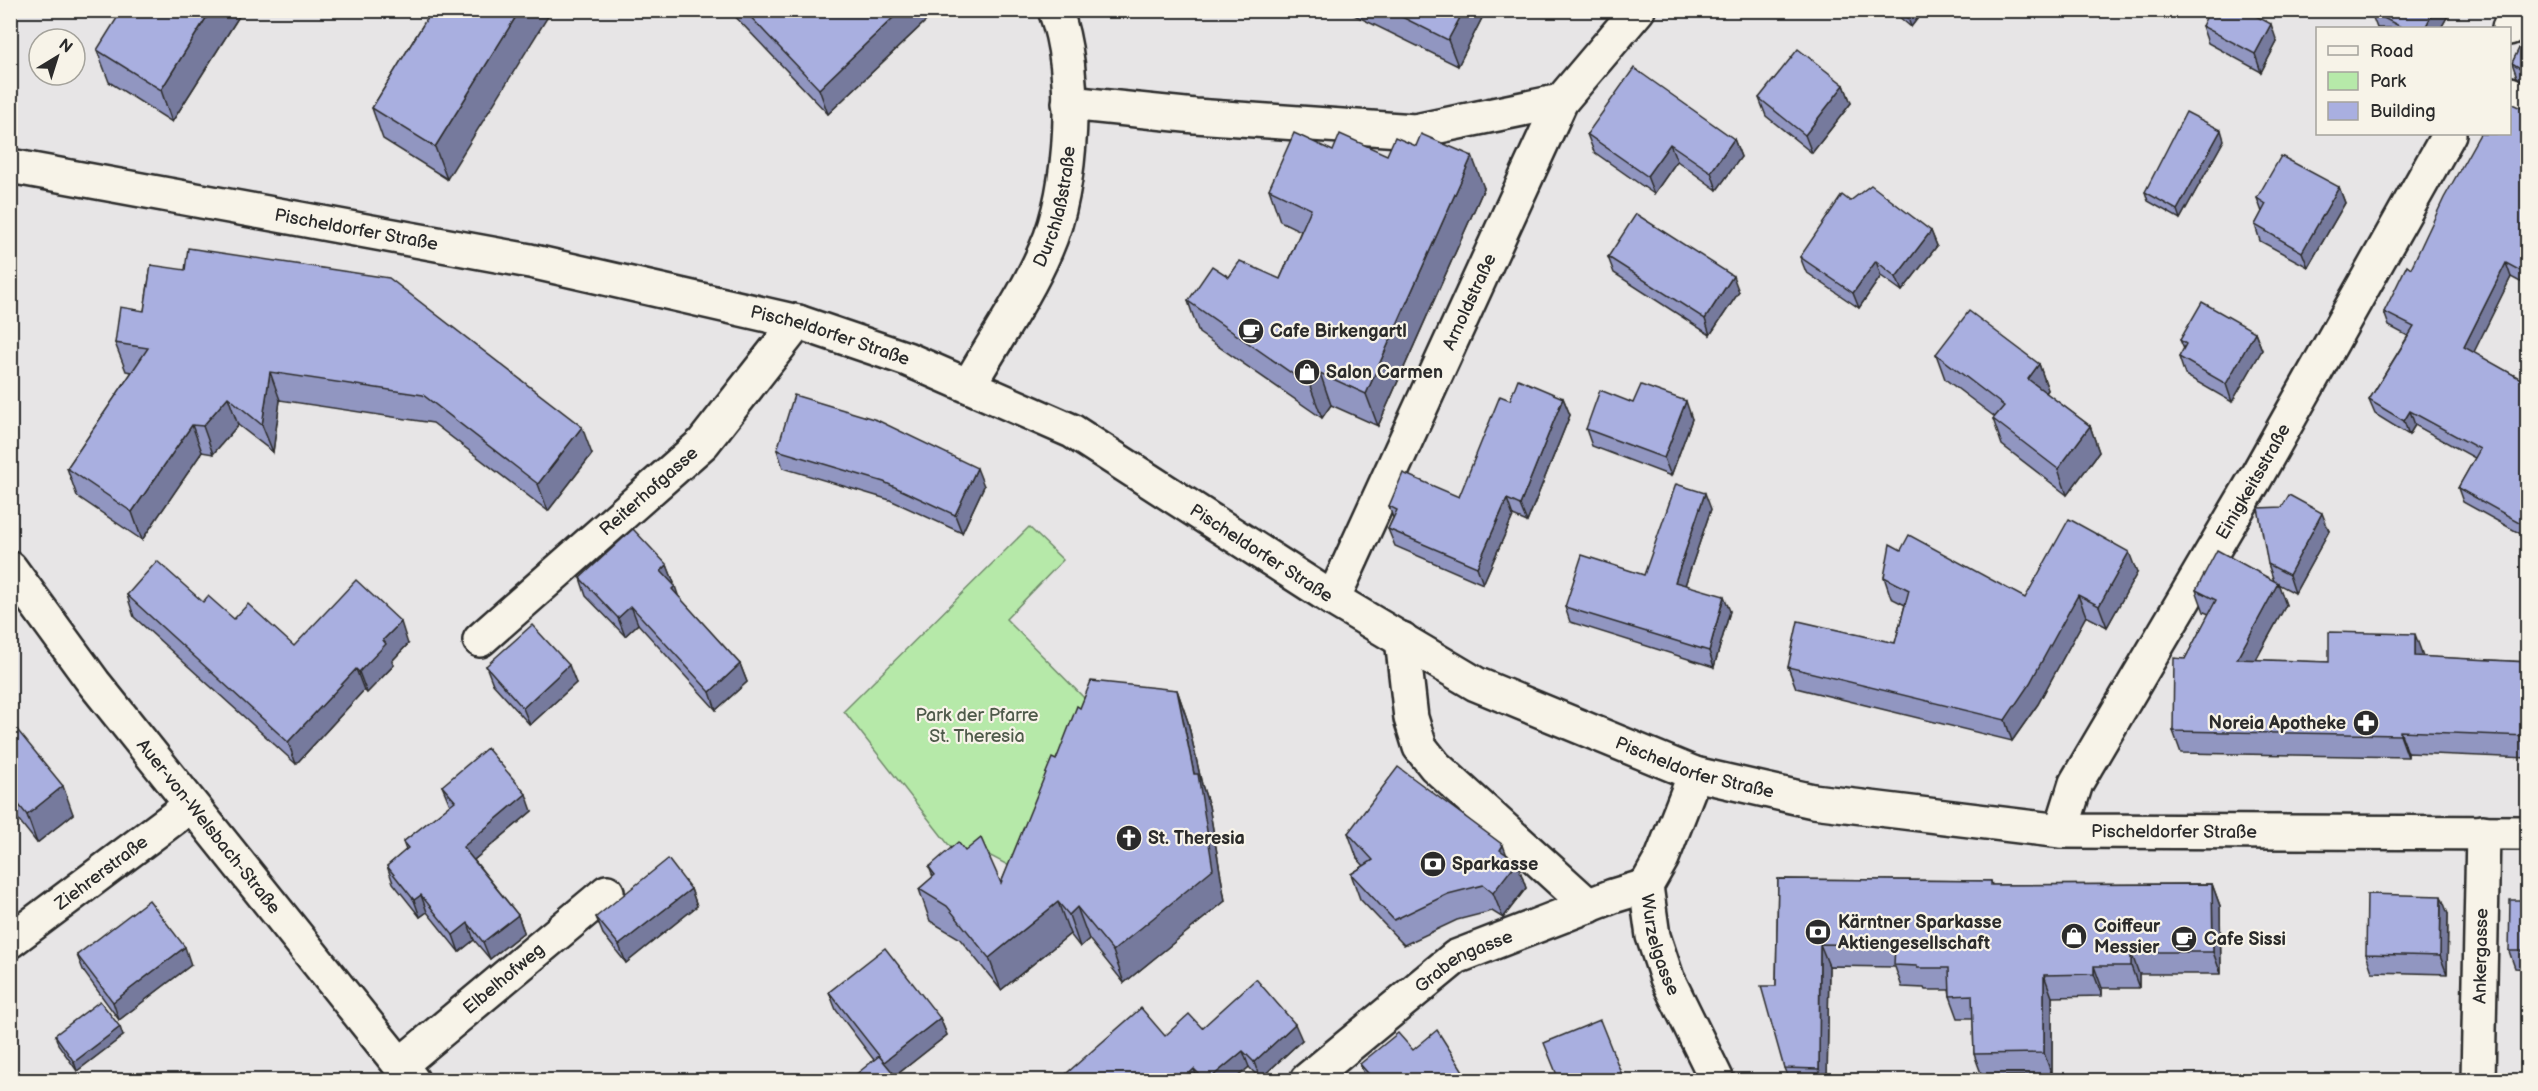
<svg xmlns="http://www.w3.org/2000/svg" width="2538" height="1091" viewBox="0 0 2538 1091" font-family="'Balsamiq Sans',sans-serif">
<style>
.green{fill:#b6e9a9;stroke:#708a6a;stroke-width:1.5}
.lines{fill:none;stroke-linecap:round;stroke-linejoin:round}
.minor-casing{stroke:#2b2b2b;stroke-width:38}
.major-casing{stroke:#2b2b2b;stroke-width:38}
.minor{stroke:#f7f3e8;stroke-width:33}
.major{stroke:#f7f3e8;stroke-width:33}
.wall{fill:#9196c1;stroke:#2b2b2b;stroke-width:1.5}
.shaded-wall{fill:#767a9d;stroke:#2b2b2b;stroke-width:1.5}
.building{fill:#a9afe0;stroke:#2b2b2b;stroke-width:1.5}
.labels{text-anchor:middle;stroke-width:4.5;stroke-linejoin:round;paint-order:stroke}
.street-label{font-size:18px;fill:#2b2b2b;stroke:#f7f3e8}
.poi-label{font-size:18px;font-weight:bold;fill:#2b2b2b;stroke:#f7f3e8;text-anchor:start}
.park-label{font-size:18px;fill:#4e5a4a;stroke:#f7f3e8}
</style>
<rect width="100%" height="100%" fill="#e7e5e6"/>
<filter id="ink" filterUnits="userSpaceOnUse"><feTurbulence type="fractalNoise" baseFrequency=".0167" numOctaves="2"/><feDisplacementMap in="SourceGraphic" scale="12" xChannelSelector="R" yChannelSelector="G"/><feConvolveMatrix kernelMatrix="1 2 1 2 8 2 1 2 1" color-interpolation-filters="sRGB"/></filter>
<g filter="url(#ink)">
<path class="green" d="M1029 527 1063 560 1006 619 1092 706 1015 869 989 855 966 867 844 711Z"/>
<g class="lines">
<defs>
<g id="minor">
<path d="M2509 28 2519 10"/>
<path d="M2510 94 2528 104"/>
<path d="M1069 103 1195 116 1415 131 1561 101"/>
<path id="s1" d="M969 385C994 341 1026 296 1046 249 1073 189 1079 72 1055 10"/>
<path id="s2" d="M10 568 94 683 412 1080"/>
<path id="s3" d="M1333 599 1561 101 1638 10"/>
<path d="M1402 639 1411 718 1420 747 1435 766 1589 906"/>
<path id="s4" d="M480 640 703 443 798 322"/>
<path id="s5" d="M1695 774 1662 858 1646 886 1653 936 1667 978 1717 1080"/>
<path id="s6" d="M2061 831 2076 783 2255 479 2449 134"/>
<path id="s7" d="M10 941 191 805"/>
<path id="s8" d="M400 1065 607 892"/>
<path id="s9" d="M1307 1080 1456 957 1613 896 1646 886"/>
<path id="s10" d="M2478 1080 2483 832"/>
</g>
<g id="major">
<path id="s11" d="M10 166 530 261 798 322 907 359 1072 431 1333 599 1476 684 1695 774 1813 801 2061 831 2528 833"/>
</g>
</defs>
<use href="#minor" class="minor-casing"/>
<use href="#major" class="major-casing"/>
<use href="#minor" class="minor"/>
<use href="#major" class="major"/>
</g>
<g class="wall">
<path d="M243 10 172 122 109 82 97 50Z"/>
<path d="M432 10 447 179 383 139 372 108Z"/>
<path d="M729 10H926L929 18 828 114Z"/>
<path d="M1351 10H1486L1458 66 1352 14Z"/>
<path d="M1891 10H1924L1911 27Z"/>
<path d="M2370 10H2451L2441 28H2377Z"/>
<path d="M2202 26 2277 42 2261 72 2208 43Z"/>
<path d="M2528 30V84L2517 77 2512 63Z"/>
<path d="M1844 85 1851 103 1812 153 1766 116 1759 98Z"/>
<path d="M2528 107V286L2511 277 2473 353 2528 383V538L2463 502 2458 488 2475 458 2415 425 2409 435 2375 414 2369 400 2408 336 2389 326 2384 312 2411 268 2523 109Z"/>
<path d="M1587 134 1734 139 1741 157 1717 190 1677 161 1654 194 1594 152Z"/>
<path d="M2224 140 2180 219 2148 201 2145 192Z"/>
<path d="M1333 151 1387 155 1484 188 1378 426 1331 405 1322 418 1199 333 1188 301 1229 277 1280 279 1301 231 1280 221 1269 189Z"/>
<path d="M2339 187 2345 203 2308 267 2260 241 2255 225 2262 212 2257 198Z"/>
<path d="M1850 201 1931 231 1937 246 1902 291 1881 276 1859 308 1806 272 1800 257Z"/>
<path d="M1608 257 1739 292 1710 335 1614 273Z"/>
<path d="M151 265 592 454 548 511 433 423 280 400 273 452 238 425 213 454 202 452 142 540 77 496 67 468 132 372 126 371 115 343 144 311Z"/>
<path d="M2255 332 2262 350 2232 402 2185 375 2179 357 2184 349 2180 340Z"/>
<path d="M1936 354 2039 364 2048 390 2046 393 2090 426 2099 452 2067 495 2002 445 1993 419 1995 417 1945 379Z"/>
<path d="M1563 398 1570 415 1527 522 1513 516 1483 584 1395 546 1388 529 1393 518 1389 506 1459 497 1510 400Z"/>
<path d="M1633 403 1692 419 1671 476 1592 446 1586 429Z"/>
<path d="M777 450 984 486 962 533 890 500 783 468Z"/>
<path d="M1711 509 1685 585 1730 611 1714 667 1570 622 1565 607 1644 575Z"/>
<path d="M2329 531 2295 593 2278 584 2286 605 2256 660 2329 662 2423 656V657L2528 662V758L2408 753V757L2181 753 2173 731 2185 659 2209 614 2204 612 2196 590 2274 581 2268 564Z"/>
<path d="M1901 550 2025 598 2137 573 2107 627 2086 616 2038 704 2012 741 1796 688 1788 667 1895 643 1905 605 1891 598 1884 577Z"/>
<path d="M667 565 674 583 673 584 678 596 740 664 747 682 716 710 638 624 625 636 586 596 580 578Z"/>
<path d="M127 595 234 619 294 646 408 644 392 661 394 665 367 693 364 690 296 764 134 617Z"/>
<path d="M486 666 576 683 530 725 493 684Z"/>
<path d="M1177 690 1188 722 1202 785 1209 806 1225 901 1124 983 1089 939 1080 947 1070 934 1001 990 959 938 930 921 919 889 933 877 929 867 965 851 1001 883 1056 760 1080 708Z"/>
<path d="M10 721 73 814 37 843 10 809Z"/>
<path d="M442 786 532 811 474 860 518 915 524 932 490 959 474 940 459 952 427 912 420 917 393 883 387 866 406 850 403 842 450 805Z"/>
<path d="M1348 833 1506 854 1517 862 1526 888 1503 918 1492 911 1457 920 1404 945 1360 899 1351 874 1364 866 1357 858Z"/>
<path d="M1778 879 1991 881 1992 885 2212 884 2220 906 2221 974H2139V988H2102V996L2052 997V1075L1982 1076 1974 1054 1973 1018H1958L1950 996 1949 990H1925L1924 988 1902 987 1895 967 1829 966 1827 1080H1789L1784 1068 1776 986Z"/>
<path d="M691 889 697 906 626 963 603 934 596 917Z"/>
<path d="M2528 900V969L2515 968 2509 951Z"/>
<path d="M2448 914 2447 974 2372 972 2366 954Z"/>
<path d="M77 955 191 965 119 1020 84 972Z"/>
<path d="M829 992 940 1018 947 1035 895 1076 874 1060 836 1010Z"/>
<path d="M1202 1028 1302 1040 1260 1079 1249 1067 1234 1080H1059L1165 1036Z"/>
<path d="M55 1035 123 1036 77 1071 58 1044Z"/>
<path d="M1413 1050 1468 1079 1469 1080H1367L1366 1079 1360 1064Z"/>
</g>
<g class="shaded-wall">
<path d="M211 10H243L172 122 161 90Z"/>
<path d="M520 10H552L447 179 435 147Z"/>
<path d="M901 10H926L929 18 828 114 819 89Z"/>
<path d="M1464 10H1486L1458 66 1448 40Z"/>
<path d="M1907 10H1924L1911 27 1906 12Z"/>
<path d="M2434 10H2451L2441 28H2425Z"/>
<path d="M2271 24 2277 42 2261 72 2255 54Z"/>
<path d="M1844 85 1851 103 1812 153 1805 135Z"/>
<path d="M2221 130 2224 140 2180 219 2177 210Z"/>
<path d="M1734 139 1741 157 1717 190 1711 172Z"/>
<path d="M1670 144 1677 161 1654 194 1647 176Z"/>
<path d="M1472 156 1484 188 1378 426 1366 394Z"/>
<path d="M2339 187 2345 203 2308 267 2302 252Z"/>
<path d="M1931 231 1937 246 1902 291 1896 277Z"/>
<path d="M1876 261 1881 276 1859 308 1853 293Z"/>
<path d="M2506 263 2511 277 2469 362 2464 347Z"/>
<path d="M1733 276 1739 292 1710 335 1705 319Z"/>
<path d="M2255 332 2262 350 2232 402 2226 384Z"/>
<path d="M2039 364 2048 390 2037 404 2028 379Z"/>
<path d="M270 372 280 400 273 452 262 425Z"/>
<path d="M1320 373 1331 405 1322 418 1310 386Z"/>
<path d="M228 397 238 425 213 454 203 426Z"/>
<path d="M1563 398 1570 415 1527 522 1520 505Z"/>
<path d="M1686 401 1692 419 1671 476 1664 458Z"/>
<path d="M2410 411 2415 425 2409 435 2404 421Z"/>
<path d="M192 425 202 452 142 540 132 512Z"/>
<path d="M2090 426 2099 452 2067 495 2058 469Z"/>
<path d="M582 427 592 454 548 511 538 484Z"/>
<path d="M977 468 984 486 962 533 955 515Z"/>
<path d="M1705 493 1711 509 1681 597 1675 582Z"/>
<path d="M1507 499 1513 516 1483 584 1477 567Z"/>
<path d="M2322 513 2329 531 2295 593 2289 575Z"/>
<path d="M2129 552 2137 573 2107 627 2099 606Z"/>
<path d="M667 565 674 583 668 589 661 571Z"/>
<path d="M2278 583 2286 605 2244 681 2237 659Z"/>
<path d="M675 586 681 604 672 589Z"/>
<path d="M2078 595 2086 616 2038 704 2012 741 2005 720Z"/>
<path d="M1724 596 1730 611 1714 667 1709 651Z"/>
<path d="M631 606 638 624 625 636 618 618Z"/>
<path d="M401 622 408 644 392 661 394 665 367 693 359 672 383 640Z"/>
<path d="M2415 634 2423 656V678L2415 656Z"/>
<path d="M740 664 747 682 716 710 710 692Z"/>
<path d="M569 665 576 683 530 725 523 708Z"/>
<path d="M356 669 364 690 296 764 288 742Z"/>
<path d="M1177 690 1188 722 1202 785 1209 806 1225 901 1124 983 1113 951 1194 774Z"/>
<path d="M2400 731 2408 753V757L2400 735Z"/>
<path d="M63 786 73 814 37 843 27 815Z"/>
<path d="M526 794 532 811 469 864 463 847Z"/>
<path d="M1503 845 1512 869 1517 862 1526 888 1503 918 1493 893 1500 850Z"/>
<path d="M2212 884 2220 906 2221 974 2213 952Z"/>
<path d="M691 889 697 906 626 963 619 945Z"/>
<path d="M421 895 427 912 420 917 414 900Z"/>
<path d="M2441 896 2448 914 2447 974 2440 956Z"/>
<path d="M1058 902 1070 934 1001 990 989 958Z"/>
<path d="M1077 907 1089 939 1080 947 1069 915Z"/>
<path d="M518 915 524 932 490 959 483 942Z"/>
<path d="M468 923 474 940 459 952 453 935Z"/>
<path d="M1820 944 1829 966 1827 1080H1823L1819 1069Z"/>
<path d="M185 947 191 965 119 1020 113 1002Z"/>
<path d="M2131 952 2139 974V988L2131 966Z"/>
<path d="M2094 966 2102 988V996L2094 974Z"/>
<path d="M2044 975 2052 997V1075L2044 1053Z"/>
<path d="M940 1018 947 1035 890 1080 884 1062Z"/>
<path d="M1295 1024 1302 1040 1260 1079 1254 1062Z"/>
<path d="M120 1027 123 1036 77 1071 74 1062Z"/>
<path d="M1243 1051 1249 1067 1234 1080H1208Z"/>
<path d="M1194 1069 1198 1080H1182Z"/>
</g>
<g class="building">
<path d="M122 10H211L161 90 97 50Z"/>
<path d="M432 10H520L435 147 372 108Z"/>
<path d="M744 10H901L819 89Z"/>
<path d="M1388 10H1464L1448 40Z"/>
<path d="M2210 10H2245L2271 24 2255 54 2202 26Z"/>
<path d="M2434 10 2425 28H2403L2370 11Z"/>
<path d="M2528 30V73L2512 63Z"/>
<path d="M1798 49 1844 85 1805 135 1759 98Z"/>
<path d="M1634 68 1734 139 1711 172 1670 144 1647 176 1587 134Z"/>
<path d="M2510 103 2523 109 2528 107V275L2506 263 2464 347 2528 383V527L2458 488 2480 449 2410 411 2404 421 2369 400 2414 327 2384 312 2407 265 2411 268 2444 198 2480 134H2510Z"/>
<path d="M2186 112 2221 130 2177 210 2145 192Z"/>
<path d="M1294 133 1333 151 1340 134 1387 155 1395 137 1416 146 1421 134 1472 156 1366 394 1320 373 1310 386 1188 301 1212 266 1229 277 1240 261 1280 279 1311 209 1269 189Z"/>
<path d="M2281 156 2339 187 2302 252 2255 225 2266 204 2257 198Z"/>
<path d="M1871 185 1931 231 1896 277 1876 261 1853 293 1800 257 1842 195 1850 201Z"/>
<path d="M1636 214 1733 276 1705 319 1608 257Z"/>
<path d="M188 248 389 278 582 427 538 484 423 395 270 372 262 425 228 397 203 426 192 425 132 512 67 468 148 348 115 343 120 307 144 311 151 265 185 270Z"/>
<path d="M2202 302 2255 332 2226 384 2179 357 2186 344 2180 340Z"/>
<path d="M1969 311 2039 364 2028 379 2090 426 2058 469 1993 419 2004 406 1936 354Z"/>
<path d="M1518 379 1563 398 1520 505 1507 499 1477 567 1388 529 1397 510 1389 506 1403 473 1459 497 1500 396 1510 400Z"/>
<path d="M1641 385 1686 401 1664 458 1586 429 1600 390 1633 403Z"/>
<path d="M794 395 877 420 977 468 955 515 884 482 777 450Z"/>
<path d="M1676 484 1705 493 1675 582 1724 596 1709 651 1565 607 1582 555 1644 575Z"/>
<path d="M2289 495 2322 513 2289 575 2268 564 2258 508 2282 507Z"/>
<path d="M2069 519 2129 552 2099 606 2078 595 2030 683 2005 720 1788 667 1798 621 1895 643 1909 590 1884 577 1890 544 1901 550 1909 535 2025 598Z"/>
<path d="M633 529 667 565 661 571 675 586 672 589 740 664 710 692 631 606 618 618 580 578Z"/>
<path d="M2217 550 2278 583 2237 659 2329 662V632L2415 634V656L2528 662V736L2400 731V735L2173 731 2174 658 2185 659 2216 600 2196 590Z"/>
<path d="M157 561 203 602 208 596 234 619 248 604 294 646 356 580 401 622 383 640 386 644 359 672 356 669 288 742 127 595Z"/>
<path d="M532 625 569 665 523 708 486 666Z"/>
<path d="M1091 681 1177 690 1194 774H1198L1213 869 1113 951 1077 907 1069 915 1058 902 989 958 947 906 919 889 935 875 929 867 958 842 965 851 981 838 1001 883 1052 758 1056 760 1077 706 1080 708Z"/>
<path d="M10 721 63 786 27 815 10 794Z"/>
<path d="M487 748 526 794 463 847 518 915 483 942 468 923 453 935 421 895 414 900 387 866 408 848 403 842 455 801 442 786Z"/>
<path d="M1398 767 1503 845 1500 850 1517 862 1493 893 1483 885 1448 894 1394 920 1351 874 1373 860 1348 833Z"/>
<path d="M668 859 691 889 619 945 596 917Z"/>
<path d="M1778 879 1991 881V885L2212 884 2213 952H2131V966H2094V974L2044 975V1053L1974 1054 1972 995 1950 996 1949 968H1917V966L1894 965 1895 945 1820 944 1819 1069 1784 1068 1761 986H1776Z"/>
<path d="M2367 894 2441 896 2440 956 2366 954Z"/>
<path d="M149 900 185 947 113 1002 77 955Z"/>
<path d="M2510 900H2528V951H2509Z"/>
<path d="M885 948 940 1018 884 1062 829 992Z"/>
<path d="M1256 979 1295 1024 1254 1062 1243 1051 1208 1080H1205L1194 1069 1182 1080H1059L1141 1008 1165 1036 1189 1014 1202 1028Z"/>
<path d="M100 1001 120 1027 74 1062 55 1035Z"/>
<path d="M1600 1020 1624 1080H1559L1544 1043Z"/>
<path d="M1437 1030 1468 1079 1467 1080H1374L1360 1064 1398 1033 1413 1050Z"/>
<path d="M879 1056 899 1080H849Z"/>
</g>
</g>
<defs>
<symbol id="cafe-disc" viewBox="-11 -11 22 22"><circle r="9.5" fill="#2b2b2b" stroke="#f7f3e8"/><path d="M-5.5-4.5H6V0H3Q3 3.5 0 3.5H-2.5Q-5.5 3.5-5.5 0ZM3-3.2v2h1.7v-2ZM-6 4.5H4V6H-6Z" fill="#fff"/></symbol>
<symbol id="shop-disc" viewBox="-11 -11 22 22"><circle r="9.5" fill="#2b2b2b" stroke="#f7f3e8"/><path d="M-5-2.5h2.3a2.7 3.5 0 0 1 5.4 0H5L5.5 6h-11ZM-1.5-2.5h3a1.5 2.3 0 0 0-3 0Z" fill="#fff"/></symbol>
<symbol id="pharmacy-disc" viewBox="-11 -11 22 22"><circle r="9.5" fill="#2b2b2b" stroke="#f7f3e8"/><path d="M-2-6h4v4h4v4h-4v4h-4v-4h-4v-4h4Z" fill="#fff"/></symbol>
<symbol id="church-disc" viewBox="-11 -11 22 22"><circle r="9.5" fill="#2b2b2b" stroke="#f7f3e8"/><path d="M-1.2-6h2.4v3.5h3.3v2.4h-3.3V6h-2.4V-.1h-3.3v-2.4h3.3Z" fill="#fff"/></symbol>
<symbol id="bank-disc" viewBox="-11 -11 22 22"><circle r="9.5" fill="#2b2b2b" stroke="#f7f3e8"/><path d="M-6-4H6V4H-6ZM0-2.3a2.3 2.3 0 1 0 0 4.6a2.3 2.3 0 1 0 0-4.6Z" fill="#fff"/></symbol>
</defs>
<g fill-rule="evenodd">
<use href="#cafe-disc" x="1236" y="316" width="30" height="30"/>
<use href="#shop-disc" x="1292" y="357" width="30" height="30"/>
<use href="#pharmacy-disc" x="2351" y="708" width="30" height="30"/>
<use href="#church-disc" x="1114" y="823" width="30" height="30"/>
<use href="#bank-disc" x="1418" y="849" width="30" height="30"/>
<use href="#bank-disc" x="1803" y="917" width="30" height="30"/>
<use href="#shop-disc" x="2059" y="921" width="30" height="30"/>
<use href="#cafe-disc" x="2169" y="924" width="30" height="30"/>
</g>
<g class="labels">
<g class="street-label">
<text dy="6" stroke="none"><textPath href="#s1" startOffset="200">Durchlaßstraße</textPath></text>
<text dy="6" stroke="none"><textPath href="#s11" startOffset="352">Pischeldorfer Straße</textPath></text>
<text dy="6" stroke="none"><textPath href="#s3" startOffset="327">Arnoldstraße</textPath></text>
<text dy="6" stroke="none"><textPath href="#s11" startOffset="838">Pischeldorfer Straße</textPath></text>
<text dy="6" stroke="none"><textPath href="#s6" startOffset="400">Einigkeitsstraße</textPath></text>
<text dy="6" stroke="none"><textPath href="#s4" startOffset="225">Reiterhofgasse</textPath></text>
<text dy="6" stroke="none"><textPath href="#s11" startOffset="1324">Pischeldorfer Straße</textPath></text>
<text dy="6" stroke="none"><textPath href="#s11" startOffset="1810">Pischeldorfer Straße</textPath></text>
<text dy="6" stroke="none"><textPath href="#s2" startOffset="326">Auer-von-Welsbach-Straße</textPath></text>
<text dy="6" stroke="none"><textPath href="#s11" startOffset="2296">Pischeldorfer Straße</textPath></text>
<text dy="6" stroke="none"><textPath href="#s7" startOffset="114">Ziehrerstraße</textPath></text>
<text dy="6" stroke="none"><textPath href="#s5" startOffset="183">Wurzelgasse</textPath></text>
<text dy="6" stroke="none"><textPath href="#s10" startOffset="124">Ankergasse</textPath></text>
<text dy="6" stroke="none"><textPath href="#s9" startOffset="198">Grabengasse</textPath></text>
<text dy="6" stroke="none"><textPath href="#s8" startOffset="135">Elbelhofweg</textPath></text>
</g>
<g class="poi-label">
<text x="1270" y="337">Cafe Birkengartl</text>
<text x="1326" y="378">Salon Carmen</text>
<text x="2346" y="729" text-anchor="end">Noreia Apotheke</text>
<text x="1148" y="844">St. Theresia</text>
<text x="1452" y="870">Sparkasse</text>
<text x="1838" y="928">Kärntner Sparkasse<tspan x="1838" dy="21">Aktiengesellschaft</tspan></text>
<text x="2094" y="932">Coiffeur<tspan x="2094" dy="21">Messier</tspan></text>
<text x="2204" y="945">Cafe Sissi</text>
</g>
<g class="park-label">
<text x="977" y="721">Park der Pfarre<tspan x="977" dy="21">St. Theresia</tspan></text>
</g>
</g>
<rect width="2538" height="1091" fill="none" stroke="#f7f3e8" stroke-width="36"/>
<rect x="18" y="18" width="2502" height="1055" fill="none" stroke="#2b2b2b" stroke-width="2" filter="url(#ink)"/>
<rect x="2316" y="27" width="195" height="108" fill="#f7f3e8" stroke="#a5a39c" stroke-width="1.5"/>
<rect x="2328" y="46" width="30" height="9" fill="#f7f3e8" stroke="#a5a39c" stroke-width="1.5"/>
<text x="2370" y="57" font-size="18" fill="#2b2b2b">Road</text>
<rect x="2328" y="72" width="30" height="18" fill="#b6e9a9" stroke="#a5a39c" stroke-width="1.5"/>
<text x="2370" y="87" font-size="18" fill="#2b2b2b">Park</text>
<rect x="2328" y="102" width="30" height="18" fill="#a9afe0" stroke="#a5a39c" stroke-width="1.5"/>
<text x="2370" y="117" font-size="18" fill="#2b2b2b">Building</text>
<g transform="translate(57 57) rotate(38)"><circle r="28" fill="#f7f3e8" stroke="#a5a39c" stroke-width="1.5"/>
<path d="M0-4.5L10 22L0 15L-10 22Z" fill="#2b2b2b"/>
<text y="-9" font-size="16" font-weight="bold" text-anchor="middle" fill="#2b2b2b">N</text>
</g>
</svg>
